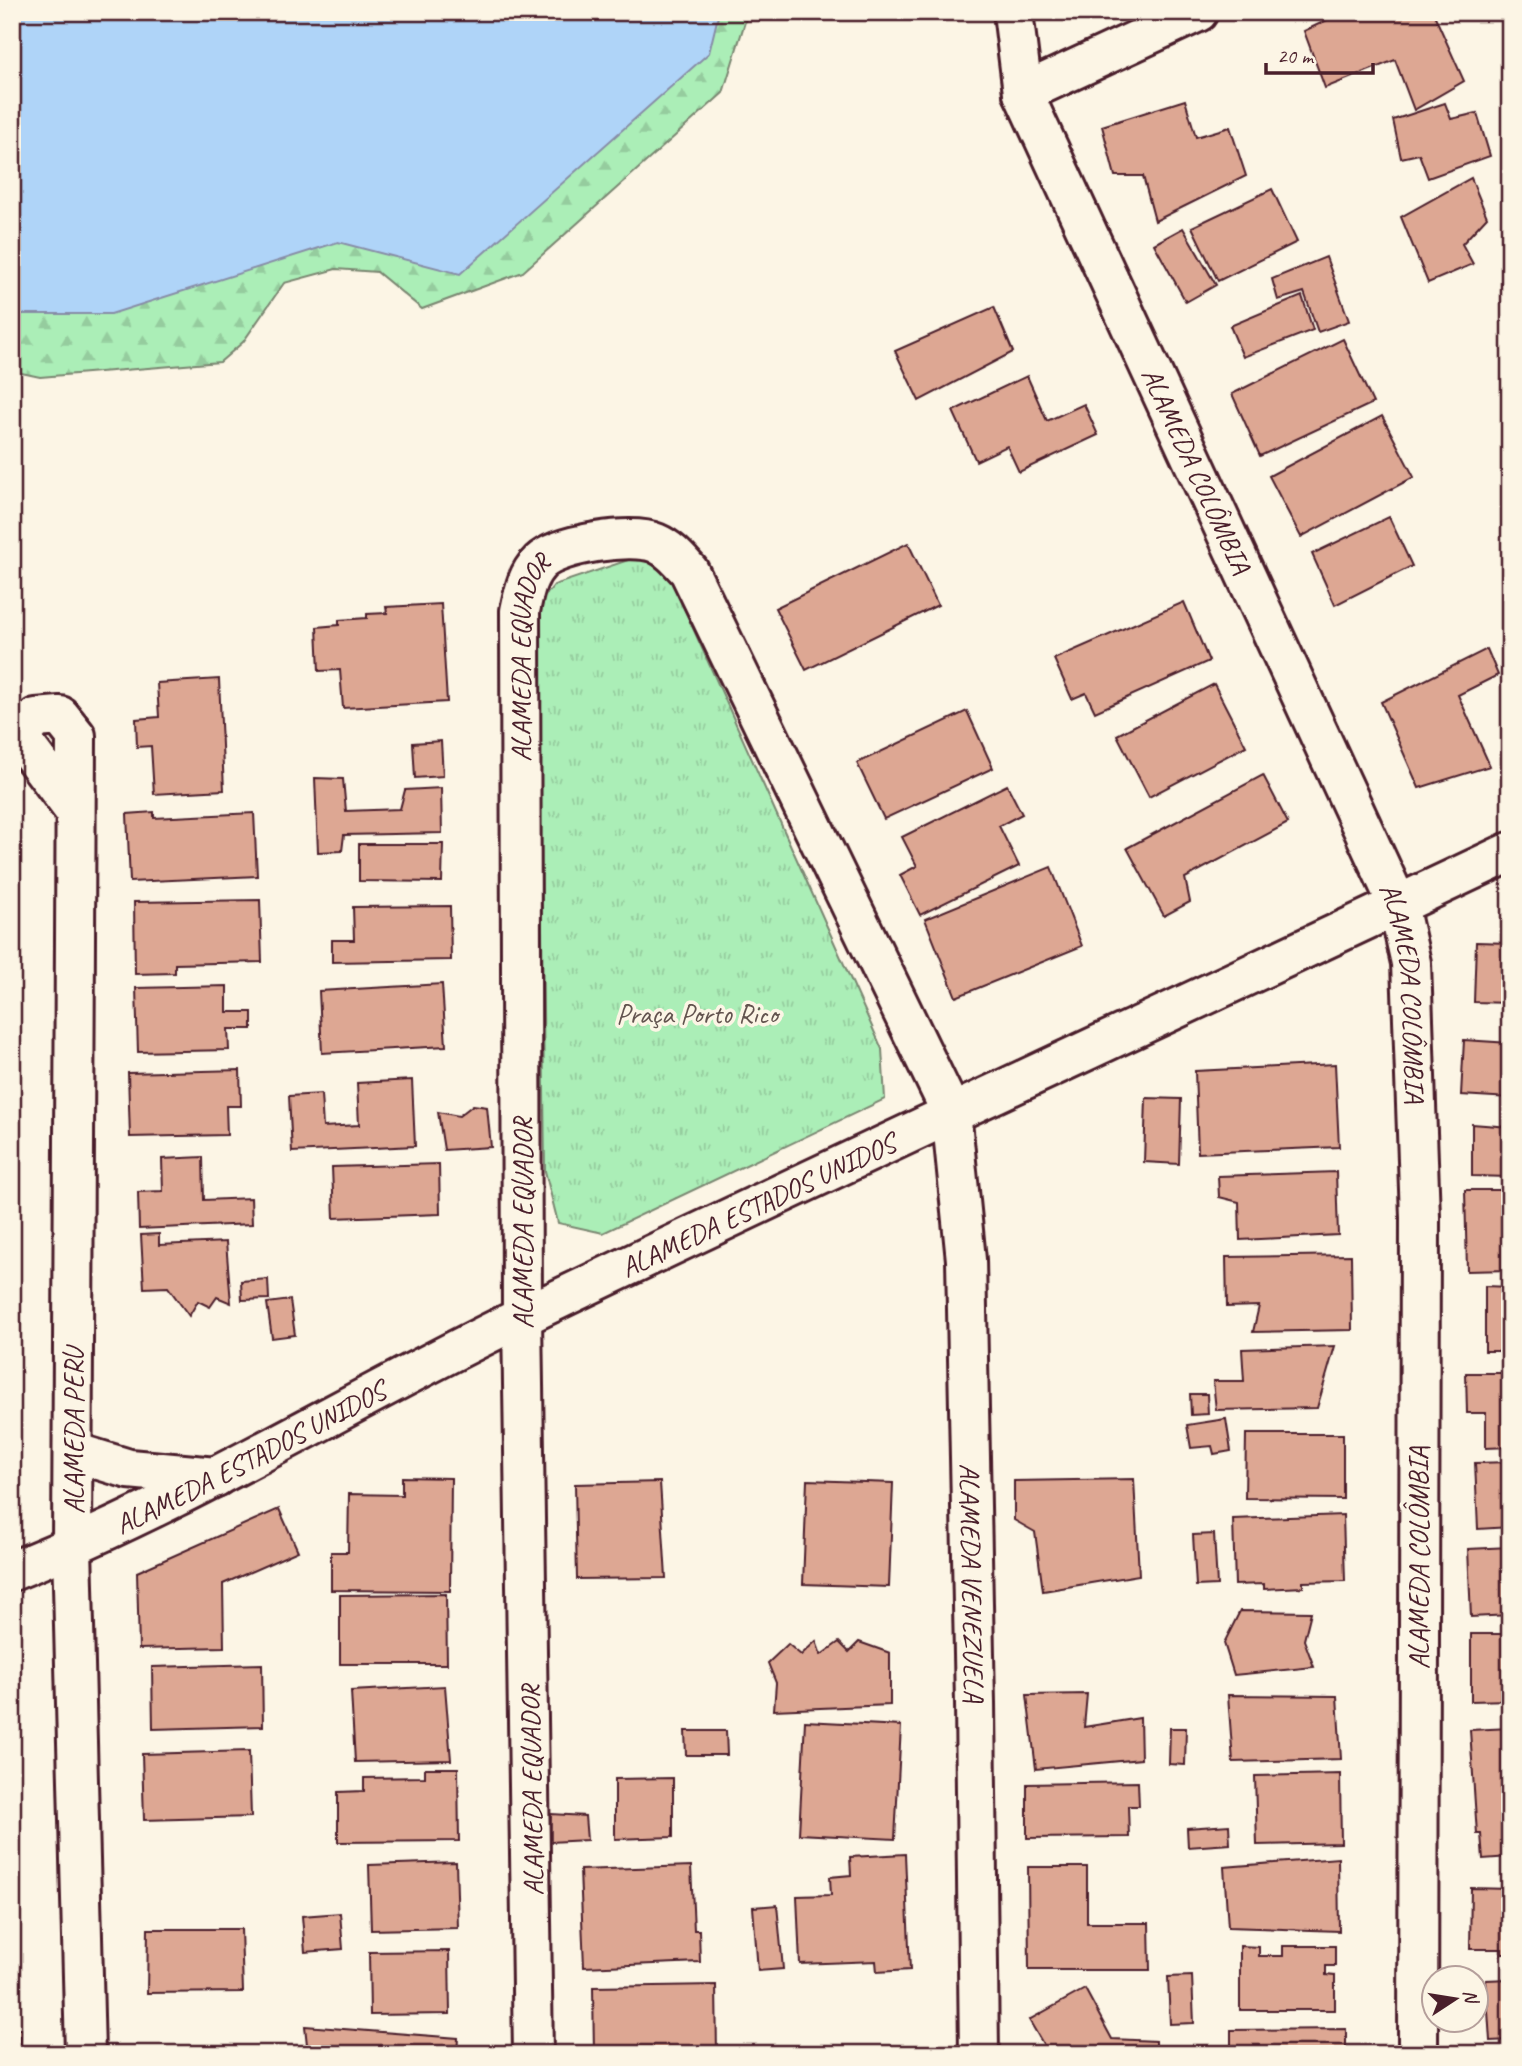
<svg xmlns="http://www.w3.org/2000/svg" width="1522" height="2066" viewBox="0 0 1522 2066" font-family="Caveat,sans-serif">
<style>
.forest{fill:url(#forest-firs);stroke:#7a8671;stroke-width:2}
.park{fill:url(#park-tufts);stroke:#7a8671;stroke-width:2}
.water{fill:#afd4f8;stroke:#878ca6;stroke-width:2}
.building{fill:#dda793;stroke:#4a1f2b;stroke-width:2}
.lines{fill:none;stroke-linecap:round;stroke-linejoin:round}
.minor-casing{stroke:#4a1f2b;stroke-width:44}
.minor{stroke:#fcf5e5;stroke-width:38}
.labels{text-anchor:middle;stroke-width:7;stroke-linejoin:round;paint-order:stroke}
.street-label{font-size:28px;fill:#4a1f2b;stroke:#fcf5e5}
.park-label{font-size:28px;fill:#62534e;stroke:#fcf5e5}
</style>
<defs>
<pattern id="forest-firs" width="22" height="20" patternUnits="userSpaceOnUse" patternTransform="scale(1.75)"><rect width="22" height="20" fill="#abeeb7"/><path d="M5 1l3.5 6h-7zM16 11l3.5 6h-7z" fill="#95cc9e"/></pattern>
<pattern id="park-tufts" width="24" height="20" patternUnits="userSpaceOnUse" patternTransform="scale(1.75)"><rect width="24" height="20" fill="#abeeb7"/><path d="M3 7l-1-3M5 7V3M7 7l1-3M15 17l-1-3M17 17v-4M19 17l1-3" fill="none" stroke="#95cc9e"/></pattern>
</defs>
<rect width="100%" height="100%" fill="#fcf5e5"/>
<filter id="ink" filterUnits="userSpaceOnUse"><feTurbulence type="fractalNoise" baseFrequency=".0143" numOctaves="2"/><feDisplacementMap in="SourceGraphic" scale="14" xChannelSelector="R" yChannelSelector="G"/><feConvolveMatrix kernelMatrix="1 2 1 2 8 2 1 2 1" color-interpolation-filters="sRGB"/></filter>
<g filter="url(#ink)">
<path class="forest" d="M12 12H748L723 93 523 272 422 309 377 272 336 269 284 283 243 342 220 362 40 377 12 371Z"/>
<path class="park" d="M640 556 670 577 882 1049 885 1099 603 1233 558 1223 545 1171 538 605 554 585Z"/>
<path class="water" d="M12 12H719L709 53 460 274 338 242 111 314H12Z"/>
<g class="building">
<path d="M1344 12H1433L1464 81 1414 110 1395 60 1325 88 1304 31Z"/>
<path d="M1185 100 1196 137 1230 127 1246 176 1155 221 1143 176H1115L1102 126Z"/>
<path d="M1445 103 1451 119 1477 113 1490 156 1428 178 1419 154 1401 158 1393 120Z"/>
<path d="M1471 178 1487 217 1462 244 1473 264 1428 283 1401 217Z"/>
<path d="M1272 189 1297 242 1218 281 1192 227Z"/>
<path d="M1183 228 1216 285 1186 302 1154 244Z"/>
<path d="M1326 257 1349 321 1318 332 1304 292 1278 300 1272 279Z"/>
<path d="M1302 296 1313 330 1243 357 1230 326Z"/>
<path d="M994 307 1013 352 919 401 895 351Z"/>
<path d="M1343 339 1373 403 1260 456 1232 394Z"/>
<path d="M1027 376 1047 421 1084 404 1098 435 1019 472 1007 446 976 461 953 411Z"/>
<path d="M1382 416 1414 477 1301 537 1269 476Z"/>
<path d="M1389 517 1412 566 1335 605 1312 554Z"/>
<path d="M908 543 938 605 806 670 775 608Z"/>
<path d="M1184 602 1209 661 1095 712 1086 693 1072 699 1054 659Z"/>
<path d="M441 604 447 702 343 708 340 670 319 671 317 627 339 625V620L367 618V614L387 613 386 607Z"/>
<path d="M1487 649 1498 675 1458 695 1490 766 1419 788 1381 702Z"/>
<path d="M219 679 224 790 154 794 151 746 137 747 136 719 159 717 157 683Z"/>
<path d="M1214 684 1246 746 1149 797 1117 735Z"/>
<path d="M967 711 993 768 884 819 857 763Z"/>
<path d="M441 741 443 776 415 778 413 743Z"/>
<path d="M1263 775 1288 823 1185 878 1190 902 1164 916 1127 848Z"/>
<path d="M315 778 343 779 346 811 400 809 405 790 441 788 442 833 344 835 342 851 318 852Z"/>
<path d="M1007 785 1022 814 999 826 1019 866 920 915 900 875 917 866 902 837Z"/>
<path d="M154 812V818L254 813 257 876 130 882 127 814Z"/>
<path d="M359 844H443L442 882 359 881Z"/>
<path d="M1051 867 1082 946 956 997 925 919Z"/>
<path d="M260 900 262 962 175 964V973L135 974 134 902Z"/>
<path d="M450 906 451 960 332 962V940H354L353 907Z"/>
<path d="M12 921 17 959 12 960Z"/>
<path d="M1476 942 1510 943V1003L1474 1002Z"/>
<path d="M442 984 446 1046 322 1053 319 991Z"/>
<path d="M227 986V1012H252V1029H228L229 1050 138 1052 136 988Z"/>
<path d="M1464 1040 1510 1043V1098L1461 1095Z"/>
<path d="M1335 1064 1339 1147 1198 1153 1195 1071Z"/>
<path d="M240 1070 241 1106H226L227 1135 130 1137 128 1073Z"/>
<path d="M412 1080 415 1146 292 1152 289 1096 321 1094 323 1127 359 1125 357 1083Z"/>
<path d="M1146 1098 1181 1099 1179 1164 1144 1162Z"/>
<path d="M473 1105 487 1107 491 1147 444 1150 438 1112 459 1116Z"/>
<path d="M1472 1124 1510 1127V1177L1472 1176Z"/>
<path d="M203 1157 204 1200 251 1198 252 1224 139 1229 138 1192 163 1191 162 1159Z"/>
<path d="M439 1164 440 1214 334 1218 332 1167Z"/>
<path d="M1336 1172 1338 1235 1240 1240 1239 1202 1219 1197 1218 1176Z"/>
<path d="M1465 1190H1510V1270L1467 1271Z"/>
<path d="M159 1234V1245L226 1242 231 1303 217 1297 210 1307 198 1301 189 1316 168 1287 144 1288 141 1235Z"/>
<path d="M1351 1255 1352 1330 1253 1332 1259 1306 1227 1307 1226 1257Z"/>
<path d="M268 1279 269 1299 242 1300 241 1281Z"/>
<path d="M1485 1286 1510 1287V1351H1485Z"/>
<path d="M290 1300 295 1335 272 1338 267 1303Z"/>
<path d="M1335 1346 1317 1408 1216 1410 1213 1381H1244L1242 1349Z"/>
<path d="M1466 1373H1510V1447L1486 1448V1413H1467Z"/>
<path d="M1190 1394H1207L1208 1414 1191 1415Z"/>
<path d="M1226 1419 1231 1451 1214 1454 1212 1446 1191 1448 1187 1425Z"/>
<path d="M1246 1434H1343V1499L1245 1498Z"/>
<path d="M1510 1462V1527L1478 1529 1475 1463Z"/>
<path d="M402 1477 451 1478 450 1591 331 1590V1552H348L349 1494 402 1495Z"/>
<path d="M1134 1479 1139 1575 1043 1591 1035 1532 1014 1520V1481Z"/>
<path d="M807 1480 893 1483 889 1587 803 1584Z"/>
<path d="M660 1482 666 1578 577 1579 575 1484Z"/>
<path d="M279 1509 298 1551 223 1584 224 1647 139 1649 137 1572Z"/>
<path d="M1343 1515 1345 1581 1303 1582V1587L1264 1589V1584L1235 1585 1233 1519Z"/>
<path d="M1214 1534 1217 1585 1196 1586 1193 1535Z"/>
<path d="M1510 1547V1615L1471 1617 1468 1549Z"/>
<path d="M446 1594 447 1664H340V1595Z"/>
<path d="M1240 1611 1311 1612 1304 1640 1314 1667 1234 1675 1224 1643Z"/>
<path d="M1471 1634H1510V1700L1471 1701Z"/>
<path d="M816 1641 821 1655 839 1642 849 1652 859 1642 890 1653V1705L774 1710 776 1683 768 1663 788 1644 801 1655Z"/>
<path d="M262 1664 263 1726 153 1729 152 1667Z"/>
<path d="M445 1686 451 1760 355 1762 351 1691Z"/>
<path d="M1087 1694 1084 1727 1140 1718 1141 1759 1036 1769 1027 1695Z"/>
<path d="M1228 1695 1337 1696 1341 1759 1233 1762Z"/>
<path d="M805 1721 901 1726 895 1839 799 1834Z"/>
<path d="M1170 1728H1186L1185 1765 1169 1764Z"/>
<path d="M1510 1728V1857L1483 1859 1481 1834H1477L1470 1730Z"/>
<path d="M685 1731H726L727 1755H686Z"/>
<path d="M249 1751 251 1817 144 1820 142 1754Z"/>
<path d="M425 1768H458L459 1841 338 1842V1792L364 1791V1778L425 1777Z"/>
<path d="M1340 1774 1341 1843 1257 1845 1255 1776Z"/>
<path d="M673 1778V1837L615 1839V1779Z"/>
<path d="M1138 1782 1139 1806H1128L1129 1837 1027 1838V1784Z"/>
<path d="M551 1814 585 1816 587 1840 550 1842Z"/>
<path d="M1229 1825 1230 1844 1188 1847 1187 1828Z"/>
<path d="M905 1854 910 1970 877 1972 876 1961 800 1964 797 1896 831 1895 830 1877 851 1875 850 1857Z"/>
<path d="M1338 1858 1339 1931 1228 1927 1224 1867Z"/>
<path d="M456 1862 458 1928 371 1930 369 1865Z"/>
<path d="M691 1866 694 1930H699L700 1962 584 1967 580 1870Z"/>
<path d="M1028 1867H1087V1923H1149L1150 1970H1029Z"/>
<path d="M1471 1888 1510 1889V1954H1502V1949H1470Z"/>
<path d="M777 1905 783 1969 758 1971 753 1907Z"/>
<path d="M340 1913 343 1949 305 1952 302 1916Z"/>
<path d="M148 1929H241L243 1992 147 1993Z"/>
<path d="M1240 1946 1259 1947V1956H1283V1946H1335V1966H1326V1975L1335 1976V2010H1240Z"/>
<path d="M449 1951 450 2014 370 2015 369 1952Z"/>
<path d="M1192 1976 1194 2023 1170 2024 1168 1977Z"/>
<path d="M1510 1979V2040L1490 2041 1486 1980Z"/>
<path d="M716 1985 717 2054H594L593 1987Z"/>
<path d="M1085 1989 1112 2039 1156 2041V2054H1049L1029 2020Z"/>
<path d="M305 2026 458 2038 457 2054H308Z"/>
<path d="M12 2029H21L20 2054H12Z"/>
<path d="M1346 2029V2054H1231V2030Z"/>
</g>
<g class="lines">
<defs>
<g id="minor">
<path id="s1" d="M1013 12 1023 93 1398 905 1411 963 1420 1217 1418 2054"/>
<path d="M1023 93 1198 12"/>
<path d="M73 809 19 737 36 718 60 716 76 736 72 1547 85 2054"/>
<path d="M73 1452 129 1469 216 1477"/>
<path id="s2" d="M12 1571C191 1500 355 1397 528 1314 854 1157 1183 1007 1510 852"/>
<path id="s3" d="M533 2054 522 1317 520 611C524 593 526 576 540 562 559 544 632 533 656 543 670 549 679 560 689 571L951 1112 966 1260 975 1703 979 2054"/>
</g>
</defs>
<use href="#minor" class="minor-casing"/>
<use href="#minor" class="minor"/>
</g>
</g>
<g class="labels">
<g class="street-label">
<text dy="10" stroke="none"><textPath href="#s1" startOffset="497">ALAMEDA COLÔMBIA</textPath></text>
<text dy="10" stroke="none"><textPath href="#s3" startOffset="1398">ALAMEDA EQUADOR</textPath></text>
<text dy="10" stroke="none"><textPath href="#s1" startOffset="1064">ALAMEDA COLÔMBIA</textPath></text>
<text dy="10" stroke="none"><textPath href="#s2" startOffset="831">ALAMEDA ESTADOS UNIDOS</textPath></text>
<text transform="translate(522 1223) rotate(-90)" y="10">ALAMEDA EQUADOR</text>
<text transform="translate(73 1431) rotate(-90)" y="10">ALAMEDA PERU</text>
<text dy="10" stroke="none"><textPath href="#s2" startOffset="264">ALAMEDA ESTADOS UNIDOS</textPath></text>
<text transform="translate(1418 1558) rotate(-90)" y="10">ALAMEDA COLÔMBIA</text>
<text dy="10" stroke="none"><textPath href="#s3" startOffset="2734">ALAMEDA VENEZUELA</textPath></text>
<text transform="translate(531 1790) rotate(-91)" y="10">ALAMEDA EQUADOR</text>
</g>
<g class="park-label">
<text x="697" y="1023">Praça Porto Rico</text>
</g>
</g>
<rect width="1522" height="2066" fill="none" stroke="#fcf5e5" stroke-width="42"/>
<rect x="21" y="21" width="1480" height="2024" fill="none" stroke="#4a1f2b" stroke-width="2.5" filter="url(#ink)"/>
<g transform="translate(1455 1999) rotate(78)"><circle r="33" fill="#fcf5e5" stroke="#b59f9b" stroke-width="2"/>
<path d="M0-5L12 26L0 18L-12 26Z" fill="#4a1f2b"/>
<text y="-10" font-size="19" font-weight="bold" text-anchor="middle" fill="#4a1f2b">N</text>
</g>
<path d="M1266 63v10h107v-10" fill="none" stroke="#4a1f2b" stroke-width="3.5"/>
<text x="1277" y="63" font-size="21" fill="#4a1f2b" stroke="#fcf5e5" stroke-width="5" paint-order="stroke">20 m</text>
</svg>
